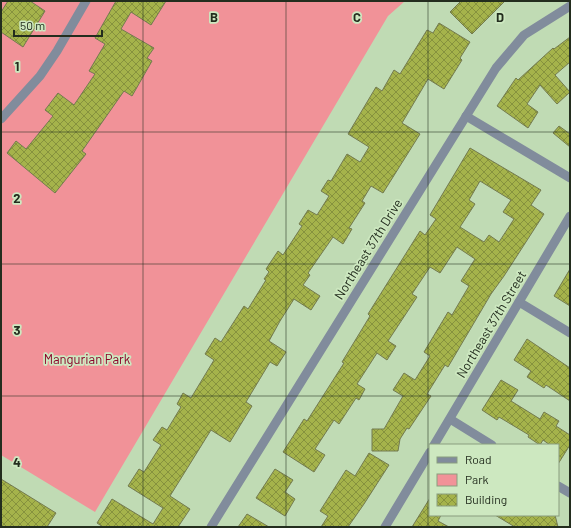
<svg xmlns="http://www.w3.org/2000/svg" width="571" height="528" viewBox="0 0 571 528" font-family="Barlow,sans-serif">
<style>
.green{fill:#f19298}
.building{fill:url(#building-cross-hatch);stroke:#737a50;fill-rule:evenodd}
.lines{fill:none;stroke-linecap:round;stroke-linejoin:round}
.street{stroke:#818c9c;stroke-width:9}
.grid{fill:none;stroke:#232d1e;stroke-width:1;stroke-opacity:0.55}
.labels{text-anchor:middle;stroke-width:3.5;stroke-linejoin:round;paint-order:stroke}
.street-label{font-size:13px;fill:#232d1e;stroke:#cde8c0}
.park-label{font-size:13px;fill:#8a0329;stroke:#cde8c0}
.grid-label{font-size:13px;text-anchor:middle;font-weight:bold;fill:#232d1e;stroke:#cde8c0;stroke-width:3.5;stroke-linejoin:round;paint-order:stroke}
</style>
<defs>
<pattern id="building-cross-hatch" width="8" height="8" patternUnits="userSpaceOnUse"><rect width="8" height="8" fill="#a5b34b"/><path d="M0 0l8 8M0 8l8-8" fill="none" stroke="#86923e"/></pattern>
</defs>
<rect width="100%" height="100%" fill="#c0dbb4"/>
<path class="green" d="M1 1H405L388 16 95 512 1 455Z"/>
<g class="building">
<path d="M8 1H30L45 11 23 47 1 32V12Z"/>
<path d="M116 1H166L151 25 131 12 121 29 154 48 147 58 152 61 132 96 124 91 82 151 86 154 55 193 7 153 16 141 26 149 53 116 45 110 58 93 74 105 95 74 89 71 105 44 95 38Z"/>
<path d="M461 1H505L472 34 450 12Z"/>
<path d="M439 23 470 42 460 58 462 60 444 89 428 79 402 123 420 134 383 193 371 186 362 201 365 203 349 228 352 229 343 244 333 237 308 273 310 275 303 285 320 296 311 310 294 299 280 321 269 341 286 352 277 366 270 362 246 402 252 406 230 442 211 430 170 496 190 509 178 527H103L97 523 112 499 153 524 163 508 128 486 139 469 144 472 161 445 153 440 162 427 167 430 181 407 177 404 183 393 191 398 214 360 205 354 215 338 221 342 244 306 248 309 266 280 264 279 269 272 266 269 278 251 283 255 302 226 299 224 308 210 317 215 329 196 321 191 328 180 331 181 347 154 360 162 369 147 348 134 376 87 382 91 394 70 400 74 427 30 433 33Z"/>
<path d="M570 37V62L555 75 570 92 557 104 540 85 527 104 538 112 528 128 497 106 516 78 518 80 553 48 554 49Z"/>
<path d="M559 126 570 134V147L553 133Z"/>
<path d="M470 148 541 190 531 205 544 214 504 276 491 294 448 367 445 365 427 394 431 396 409 429 407 428 400 439 398 451H372V429H384L403 396 393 390 404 373 415 380 430 356 424 352 448 312 452 315 469 286 461 281 475 259 457 247 440 273 430 267 412 294 417 297 388 341 396 346 387 360 377 353 357 384 365 389 359 400 356 398 339 424 334 420 315 449 325 455 314 472 283 452 304 419 307 421 344 363 342 362 370 316 368 314 420 231 425 235 436 219 430 215ZM480 181 511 200 503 212 514 219 499 242 489 235 484 242 460 227 475 204 469 200Z"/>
<path d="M570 269V306L554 296Z"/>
<path d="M527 339 570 368V401L546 385 544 388 527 377 531 371 514 360Z"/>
<path d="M501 380 518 390 511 401 540 419 544 412 559 421 556 426 570 435V445L558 464V445H550L543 440 540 445 528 437 529 435 499 417 497 420 482 410Z"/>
<path d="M369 453 389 465 364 504 348 527H321L328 516 320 511 346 470 355 476Z"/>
<path d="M275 469 293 480 285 492 295 499 285 516 256 498Z"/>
<path d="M1 479 56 513 47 527H1Z"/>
<path d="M430 498V515H441L438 521 449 527H412Z"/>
<path d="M247 514 269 527H238Z"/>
<path d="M495 515H555L558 527H515Z"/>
</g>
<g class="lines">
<g class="street">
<path d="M466 116 570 178"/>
<path d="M1 119 40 76 57 51 86 1"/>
<path d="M519 302 570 333"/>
<path d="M450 419 492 445"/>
<path d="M434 445 570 216"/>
<path d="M558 486 570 493"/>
<path d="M211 527 496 68 524 35 570 6"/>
<path d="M385 527 430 452"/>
</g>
</g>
<path class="grid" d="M143 1V527M286 1V527M428 1V527M1 132H570M1 264H570M1 396H570"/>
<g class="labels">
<g class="street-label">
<text transform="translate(368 249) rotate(-58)" y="5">Northeast 37th Drive</text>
<text transform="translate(491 324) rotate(-59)" y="5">Northeast 37th Street</text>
</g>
<g class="park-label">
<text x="87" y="364">Mangurian Park</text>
</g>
</g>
<g class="grid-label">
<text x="214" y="22">B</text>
<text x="357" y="22">C</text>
<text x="500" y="22">D</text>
<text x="17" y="71">1</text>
<text x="17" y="203">2</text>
<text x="17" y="335">3</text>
<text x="17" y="467">4</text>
</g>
<rect width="571" height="528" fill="none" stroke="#232d1e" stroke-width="4"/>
<rect x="429" y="444" width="130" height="72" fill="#cde8c0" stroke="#899d7f"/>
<rect x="437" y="457" width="20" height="6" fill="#818c9c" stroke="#899d7f"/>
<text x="465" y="464" font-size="12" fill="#232d1e">Road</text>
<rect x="437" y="474" width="20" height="12" fill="#f19298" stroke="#899d7f"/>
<text x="465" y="484" font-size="12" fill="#232d1e">Park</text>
<rect x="437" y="494" width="20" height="12" fill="url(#building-cross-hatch)" stroke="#899d7f"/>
<text x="465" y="504" font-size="12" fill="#232d1e">Building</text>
<path d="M14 30v6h88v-6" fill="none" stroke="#232d1e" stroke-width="2"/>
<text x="20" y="30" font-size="12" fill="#232d1e" stroke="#cde8c0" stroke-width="3" paint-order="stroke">50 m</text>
</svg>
